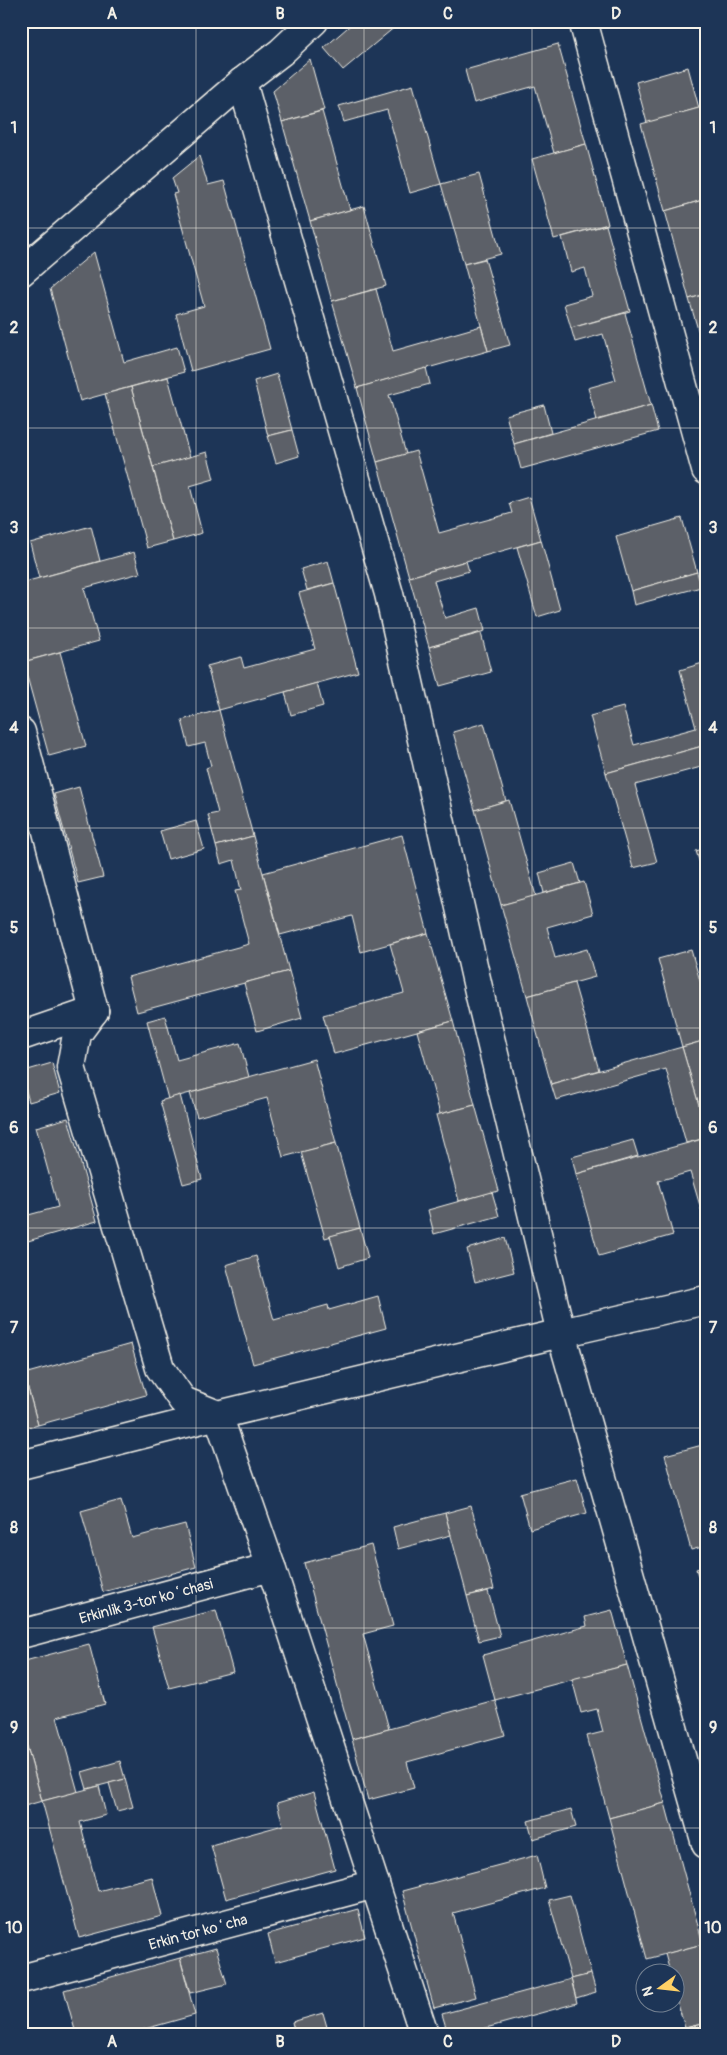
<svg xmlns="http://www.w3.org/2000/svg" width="727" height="2055" viewBox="0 0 727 2055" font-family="Pangolin,sans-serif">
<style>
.building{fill:#5c6167;stroke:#f4f1e8}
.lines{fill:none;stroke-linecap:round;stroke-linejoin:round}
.minor-casing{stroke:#f4f1e8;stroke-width:31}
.minor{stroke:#1d3557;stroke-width:28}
.grid{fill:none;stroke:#f4f1e8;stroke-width:1;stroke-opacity:0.55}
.labels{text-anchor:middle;stroke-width:5;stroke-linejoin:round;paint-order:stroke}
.street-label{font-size:15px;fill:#f4f1e8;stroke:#1d3557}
.neatline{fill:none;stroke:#f4f1e8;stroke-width:2}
.grid-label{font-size:16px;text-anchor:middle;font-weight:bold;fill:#f4f1e8}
</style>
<rect width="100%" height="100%" fill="#1d3557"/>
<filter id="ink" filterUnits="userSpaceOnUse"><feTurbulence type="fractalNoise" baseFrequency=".02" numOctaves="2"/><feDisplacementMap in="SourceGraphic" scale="10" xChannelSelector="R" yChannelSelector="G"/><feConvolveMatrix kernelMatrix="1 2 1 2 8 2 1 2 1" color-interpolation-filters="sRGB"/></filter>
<g filter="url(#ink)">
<g class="building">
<path d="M355 21H402L343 70 324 48Z"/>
<path d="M558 44 586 144 554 153 535 86 474 103 465 70Z"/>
<path d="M310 59 324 110 282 122 273 91Z"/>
<path d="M688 67 699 108 647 123 636 82Z"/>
<path d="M413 85 441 184 410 193 387 110 344 122 339 106Z"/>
<path d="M706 106V199L665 211 641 124Z"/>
<path d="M322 111 350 210 310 221 282 122Z"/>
<path d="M586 144 608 224 554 239 532 159Z"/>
<path d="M199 156 208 185 224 181 270 349 191 371 176 314 204 306 173 194 177 193 172 178Z"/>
<path d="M479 174 501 254 464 264 441 184Z"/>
<path d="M706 199V294L689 299 665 211Z"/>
<path d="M364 206 386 286 332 301 310 221Z"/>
<path d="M606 225 630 311 571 328 564 304 592 296 585 268 571 272 562 237Z"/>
<path d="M94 252 124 362 177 347 184 372 80 401 50 289Z"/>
<path d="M485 259 510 345 488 351 464 264Z"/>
<path d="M376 289 393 351 481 326 488 351 357 388 332 301Z"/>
<path d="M706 294V357L689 299Z"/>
<path d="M625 313 651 405 597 420 588 388 616 380 603 334 575 342 571 328Z"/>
<path d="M426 368 430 384 389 395 406 454 377 462 357 388Z"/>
<path d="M277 374 292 430 268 436 254 381Z"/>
<path d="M168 377 190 457 153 467 131 387Z"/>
<path d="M131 387 173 541 147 548 105 394Z"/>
<path d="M544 405 551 433 514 444 506 415Z"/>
<path d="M651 405 658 431 521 469 514 444Z"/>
<path d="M292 430 299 456 276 463 268 436Z"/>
<path d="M416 451 439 533 512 513 509 503 529 497 541 540 409 577 377 462Z"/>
<path d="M207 452 214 479 190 486 202 533 173 541 153 467Z"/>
<path d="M682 518 697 572 631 591 616 537Z"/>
<path d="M91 526 100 561 39 578 30 543Z"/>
<path d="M541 540 560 610 537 617 517 547Z"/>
<path d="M134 552 140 573 84 588 99 641 23 662 21 656V583Z"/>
<path d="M328 561 334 583 307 590 301 569Z"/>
<path d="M466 561 469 571 434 581 445 618 479 608 485 631 429 647 409 577Z"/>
<path d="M697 572 701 587 634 605 631 591Z"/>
<path d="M334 583 358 672 219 710 207 666 241 657 244 668 315 649 299 593Z"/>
<path d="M481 633 491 672 440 686 429 647Z"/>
<path d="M60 652 86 746 49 756 23 662Z"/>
<path d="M706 662V745L606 773 590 716 623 707 634 745 696 728 680 670Z"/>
<path d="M317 683 323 706 291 715 285 692Z"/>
<path d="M219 710 253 836 216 846 208 815 218 813 206 768 211 766 205 743 189 747 182 720Z"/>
<path d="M484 723 506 801 475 810 453 732Z"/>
<path d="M706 745V784L701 767 635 785 657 862 633 868 606 773Z"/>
<path d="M79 787 103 877 78 883 54 794Z"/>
<path d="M509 800 536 896 501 905 475 810Z"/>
<path d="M196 821 204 849 168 859 160 831Z"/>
<path d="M402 835 428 933 361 952 352 916 280 935 263 873Z"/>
<path d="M253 836 289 971 137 1012 128 977 249 944 235 891 241 890 234 860 221 864 216 846Z"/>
<path d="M706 848V883L696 851Z"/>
<path d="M574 863 580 883 544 893 539 873Z"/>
<path d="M584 882 593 914 547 927 555 958 587 949 595 977 527 996 501 905Z"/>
<path d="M428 933 453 1021 334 1054 323 1015 404 993 390 944Z"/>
<path d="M691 950 706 1001V1040L682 1047 658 959Z"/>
<path d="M289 971 302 1018 257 1031 244 983Z"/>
<path d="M574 983 599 1070 551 1084 527 996Z"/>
<path d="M165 1016 177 1060 240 1043 249 1077 168 1099 147 1021Z"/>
<path d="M453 1021 475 1105 440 1114 417 1031Z"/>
<path d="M706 1040V1129L682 1047Z"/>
<path d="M682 1047 706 1129V1138L686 1143 666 1069 556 1100 551 1084Z"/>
<path d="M314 1059 336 1143 283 1157 267 1098 197 1117 190 1093Z"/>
<path d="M52 1063 60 1093 29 1102 21 1072Z"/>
<path d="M180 1095 202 1179 183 1184 160 1101Z"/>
<path d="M475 1105 499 1191 459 1201 436 1115Z"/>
<path d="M68 1118 97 1221 21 1243V1217L58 1207 36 1127Z"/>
<path d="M706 1138V1226L690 1172 658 1181 673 1235 599 1256 576 1174Z"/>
<path d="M633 1140 638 1156 576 1174 572 1157Z"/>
<path d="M336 1143 360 1228 325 1238 301 1152Z"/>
<path d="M492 1192 499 1216 434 1234 428 1210Z"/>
<path d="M360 1228 368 1258 339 1267 330 1236Z"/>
<path d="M505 1238 514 1272 475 1282 467 1249Z"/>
<path d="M256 1256 274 1320 328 1305 329 1310 378 1296 386 1328 253 1364 226 1265Z"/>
<path d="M131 1344 146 1395 38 1425 24 1374Z"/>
<path d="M24 1374 38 1425 21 1430V1375Z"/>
<path d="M706 1444V1546L691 1550 665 1455Z"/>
<path d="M577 1478 587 1513 530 1529 520 1493Z"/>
<path d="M121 1500 132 1538 185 1524 196 1567 103 1592 81 1511Z"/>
<path d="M471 1506 494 1589 467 1596 445 1513Z"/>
<path d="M445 1513 451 1535 398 1549 393 1527Z"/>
<path d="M371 1545 393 1626 363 1634 389 1729 352 1739 304 1563Z"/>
<path d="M706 1566V1603L696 1569Z"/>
<path d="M488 1591 500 1636 479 1641 467 1596Z"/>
<path d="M216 1610 233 1672 169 1688 152 1627Z"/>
<path d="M612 1610 627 1665 495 1700 483 1655 587 1626 585 1617Z"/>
<path d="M89 1644 105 1704 57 1717 78 1792 42 1801 21 1724V1662Z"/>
<path d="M627 1665 665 1803 609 1818 587 1736 603 1732 597 1709 581 1713 572 1679Z"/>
<path d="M495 1700 505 1735 407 1762 414 1788 368 1800 352 1739Z"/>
<path d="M28 1750 42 1801 21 1807V1752Z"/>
<path d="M120 1761 125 1779 87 1789 82 1772Z"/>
<path d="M125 1779 133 1807 117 1811 109 1783Z"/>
<path d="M99 1786 106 1815 80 1822 98 1891 152 1877 162 1916 79 1938 42 1801Z"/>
<path d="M314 1792 335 1869 226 1899 211 1845 283 1825 277 1803Z"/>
<path d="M665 1803 703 1944 647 1959 609 1818Z"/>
<path d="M571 1809 576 1827 533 1839 528 1821Z"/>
<path d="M537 1855 545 1888 453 1913 476 1997 434 2008 402 1891Z"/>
<path d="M570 1895 591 1974 571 1979 549 1900Z"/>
<path d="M358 1909 365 1937 275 1962 268 1934Z"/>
<path d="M703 1944 706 1956V2023L685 2028 674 1990V1972H670L665 1954Z"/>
<path d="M216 1948 227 1984 190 1993 180 1958Z"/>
<path d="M180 1958 195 2015 127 2034H76L64 1990Z"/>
<path d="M591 1974 596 1992 576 1998 571 1979Z"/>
<path d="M571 1979 577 2003 464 2034H448L442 2014Z"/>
<path d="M323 2013 329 2034H295L292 2022Z"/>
<path d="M706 2023V2034H686L685 2028Z"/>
</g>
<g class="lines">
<defs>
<g id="minor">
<path d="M583 21 706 470"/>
<path d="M21 272 242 82 281 52 314 21"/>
<path d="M21 732 94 1011"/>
<path d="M94 1011 77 1034 71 1067 160 1368 183 1401 218 1415 271 1567 424 2034"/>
<path d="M21 1036 94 1011"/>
<path d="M706 1300 561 1333 706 1844"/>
<path d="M21 1465 218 1415 561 1333 480 996 389 594 242 82"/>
<path d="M21 1634 271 1567"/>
<path d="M21 1979 375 1884"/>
</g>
</defs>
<use href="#minor" class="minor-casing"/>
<use href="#minor" class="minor"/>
</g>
</g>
<path class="grid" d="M196 21V2034M364 21V2034M532 21V2034M21 228H706M21 428H706M21 628H706M21 828H706M21 1028H706M21 1228H706M21 1428H706M21 1628H706M21 1828H706"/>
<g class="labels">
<g class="street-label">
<text transform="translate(146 1601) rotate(-15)" y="5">Erkinlik 3-tor koʻchasi</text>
<text transform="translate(198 1932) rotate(-15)" y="5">Erkin tor koʻcha</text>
</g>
</g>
<rect width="727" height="2055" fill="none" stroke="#1d3557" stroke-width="55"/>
<g transform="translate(660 1988) rotate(255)"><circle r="24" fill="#1d3557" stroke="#738091"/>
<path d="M0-4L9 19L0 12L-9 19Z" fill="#ffd166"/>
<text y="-8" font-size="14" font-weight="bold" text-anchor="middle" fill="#f4f1e8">N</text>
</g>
<rect x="28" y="28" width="672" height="2000" class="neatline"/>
<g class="grid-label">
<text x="112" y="19">A</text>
<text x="280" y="19">B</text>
<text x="448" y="19">C</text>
<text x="616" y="19">D</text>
<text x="14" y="133">1</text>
<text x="713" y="133">1</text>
<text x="14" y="333">2</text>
<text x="713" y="333">2</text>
<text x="14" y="533">3</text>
<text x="713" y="533">3</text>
<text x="14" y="733">4</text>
<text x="713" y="733">4</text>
<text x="14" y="933">5</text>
<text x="713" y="933">5</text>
<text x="14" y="1133">6</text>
<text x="713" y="1133">6</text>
<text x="14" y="1333">7</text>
<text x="713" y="1333">7</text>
<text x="14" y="1533">8</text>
<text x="713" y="1533">8</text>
<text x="14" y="1733">9</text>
<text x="713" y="1733">9</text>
<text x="14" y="1933">10</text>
<text x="713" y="1933">10</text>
<text x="112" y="2047">A</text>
<text x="280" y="2047">B</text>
<text x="448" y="2047">C</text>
<text x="616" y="2047">D</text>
</g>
</svg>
